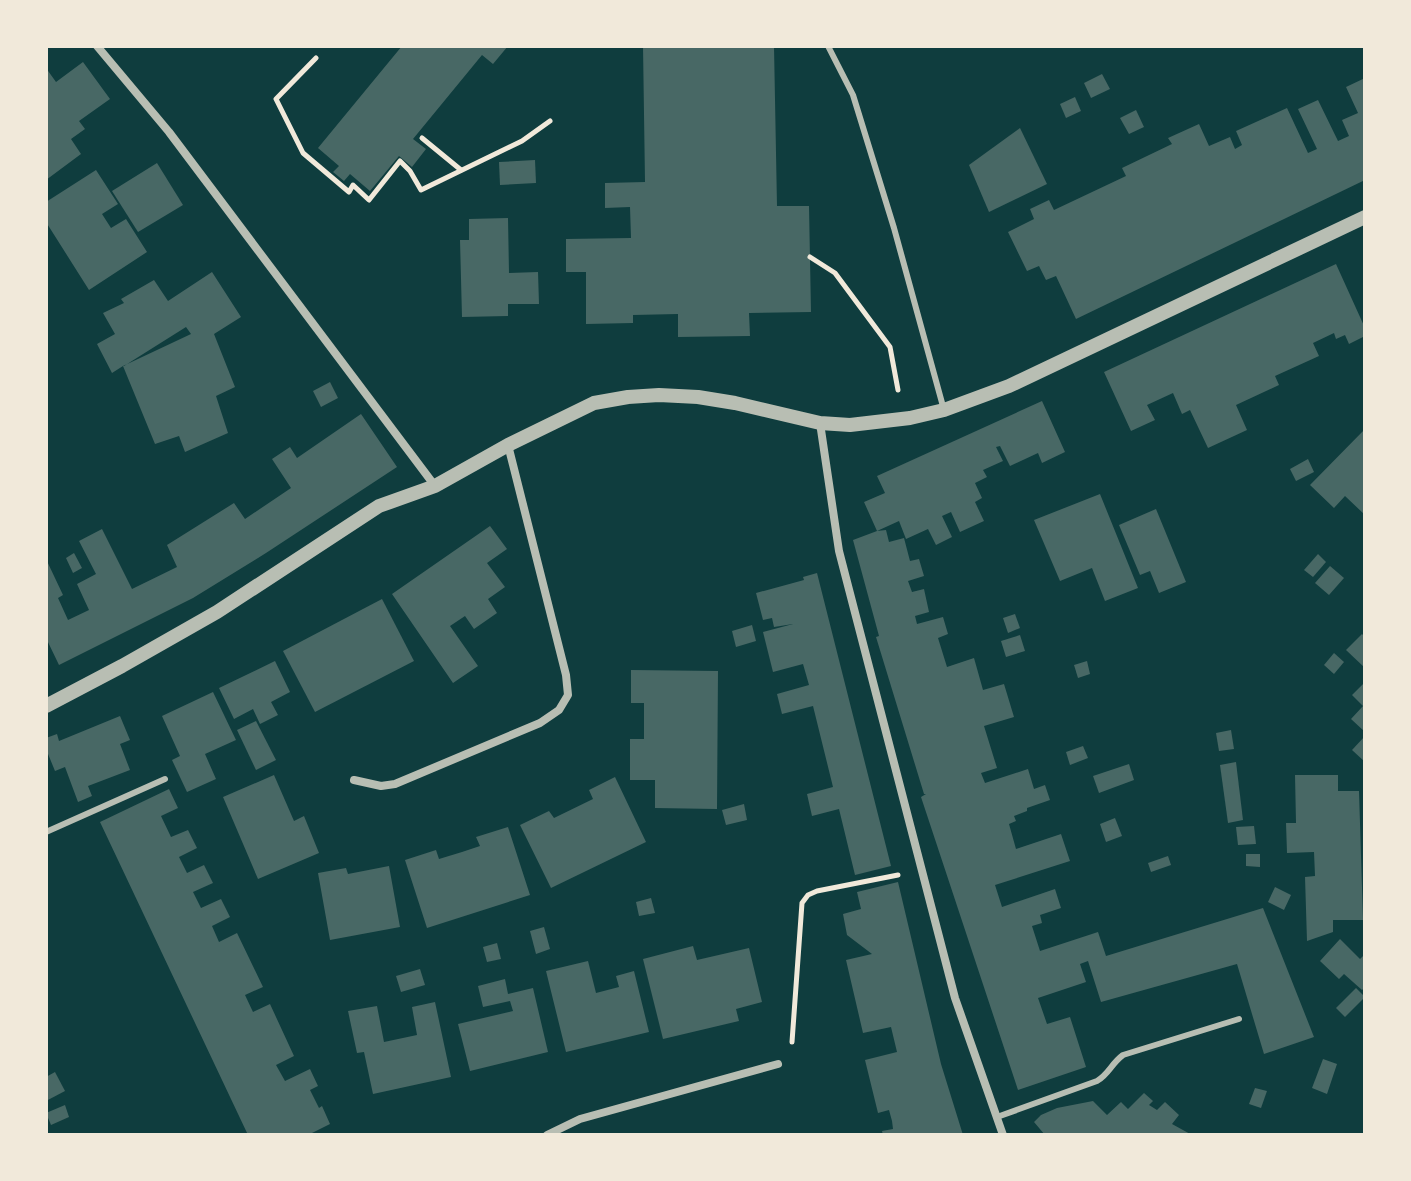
<svg xmlns="http://www.w3.org/2000/svg" width="1411" height="1181" viewBox="0 0 1411 1181" font-family="'Nunito Sans',sans-serif">
<style>
.building{fill:#486865;fill-rule:evenodd}
.lines{fill:none;stroke-linecap:round;stroke-linejoin:round}
.path{stroke:#f1e9da;stroke-width:5}
.service{stroke:#b8beb3;stroke-width:6}
.minor{stroke:#b8beb3;stroke-width:8}
.tertiary{stroke:#b8beb3;stroke-width:14}
</style>
<rect width="100%" height="100%" fill="#0f3d3e"/>
<g class="building">
<path d="M402 46H508L493 64 482 55 413 139 426 149 412 167 399 156 370 191 350 174 344 181 333 172 339 166 318 148Z"/>
<path d="M643 46H774L777 206H809L811 312 749 313 750 336 678 337V314L633 315V323L586 324V272H566V239L631 238 630 207 605 208V183L645 182Z"/>
<path d="M83 62 110 99 79 121 85 129 71 139 81 154 46 180V68L56 82Z"/>
<path d="M1102 74 1110 89 1091 98 1084 83Z"/>
<path d="M1365 78V180L1076 319 1056 276 1046 280 1039 266 1027 271 1008 232 1034 219 1030 209 1049 200 1054 210 1126 176 1122 168 1172 144 1168 138 1199 124 1209 146 1230 137 1235 149 1242 145 1236 131 1287 108 1308 153 1317 149 1298 109 1318 100 1338 141 1349 136 1342 120 1358 113 1346 87Z"/>
<path d="M1075 97 1081 111 1066 118 1060 104Z"/>
<path d="M1136 110 1144 127 1129 134 1120 118Z"/>
<path d="M1020 128 1047 184 989 212 969 165Z"/>
<path d="M535 160 536 183 500 185 499 162Z"/>
<path d="M157 163 183 205 138 232 112 191Z"/>
<path d="M96 170 118 204 102 214 111 228 126 219 147 252 89 290 46 222V202Z"/>
<path d="M508 218 509 273 538 272 539 304H508V316L462 317 460 240H469V219Z"/>
<path d="M1336 264 1365 328V336L1349 344 1345 335 1336 339 1334 333 1313 343 1319 356 1275 376 1279 385 1236 405 1247 430 1208 448 1190 410 1182 414 1173 393 1147 405 1155 420 1131 431 1104 372Z"/>
<path d="M212 272 241 317 214 334 235 387 216 396 228 433 185 452 179 436 155 444 123 366 112 373 97 344 115 334 103 313 124 303 121 299 154 280 168 301ZM186 327 191 334 123 366H124Z"/>
<path d="M330 382 338 398 321 407 313 391Z"/>
<path d="M1042 401 1065 452 1042 463 1038 453 1010 466 1000 446 996 447 1003 461 983 470 987 477 975 483 982 498 975 502 984 521 960 532 951 512 942 516 952 537 936 545 928 529 906 539 899 521 877 531 886 530 889 542 904 538 910 561 919 559 924 576 908 581 912 592 924 589 929 612 915 616 917 624 943 617 948 634 938 638 947 667 974 658 983 690 1004 684 1014 717 984 726 997 768 981 773 985 783 1028 769 1034 789 1045 785 1050 800 1027 808V811L1014 816 1016 821 1009 824 1016 849 1061 834 1070 861 995 885 1002 907 1055 889 1061 908 1040 915 1042 923 1032 926 1040 951 1098 932 1106 956 1263 908 1314 1037 1264 1054 1237 964 1101 1002 1088 961 1080 964 1086 982 1038 998 1047 1024 1070 1017 1086 1067 1018 1090 921 797 926 794H924L876 637 879 636 853 540 877 531 864 502 885 493 877 476Z"/>
<path d="M361 414 397 467 266 553 193 598 59 665 46 638V559L63 595 58 598 68 620 89 610 77 584 96 574 79 541 102 529 132 589 177 567 167 545 234 503 245 519 291 488 272 459 290 447 297 458Z"/>
<path d="M1365 429V515L1345 496 1334 508 1310 485Z"/>
<path d="M1308 459 1314 472 1296 481 1290 469Z"/>
<path d="M1100 494 1138 588 1105 601 1092 568 1060 581 1034 520Z"/>
<path d="M1156 509 1186 582 1159 593 1150 571 1140 575 1119 525Z"/>
<path d="M490 526 507 549 487 563 505 587 488 599 497 613 474 629 465 616 450 626 478 666 453 683 392 594Z"/>
<path d="M74 553 82 568 73 573 66 558Z"/>
<path d="M1318 554 1326 562 1313 577 1304 570Z"/>
<path d="M1330 566 1344 578 1329 595 1315 583Z"/>
<path d="M817 573 891 866 855 875 839 809 812 816 807 794 833 787 813 706 782 714 777 694 809 685 803 664 773 672 763 632 793 624 774 627 772 618 763 620 756 593 804 580 803 577Z"/>
<path d="M382 599 414 661 315 712 283 651Z"/>
<path d="M1015 614 1020 628 1008 633 1003 618Z"/>
<path d="M752 625 756 641 736 647 732 631Z"/>
<path d="M1362 634 1365 637V668L1346 650Z"/>
<path d="M1020 635 1025 651 1006 657 1001 641Z"/>
<path d="M1334 653 1344 662 1334 674 1324 665Z"/>
<path d="M275 661 290 692 271 702 278 715 260 724 253 709 234 719 219 688Z"/>
<path d="M1087 661 1090 674 1078 678 1074 665Z"/>
<path d="M631 670 718 671 717 809 655 808V780H630V739H644V703H631Z"/>
<path d="M1365 682V732L1351 719 1363 706 1352 695Z"/>
<path d="M213 692 236 740 205 754 216 779 187 792 172 760 180 756 162 716Z"/>
<path d="M120 716 130 740 120 744 130 770 88 786 92 796 78 802 65 767 55 771 46 749V738L57 734 59 741Z"/>
<path d="M256 721 276 760 256 770 237 730Z"/>
<path d="M1231 730 1234 749 1219 751 1216 733Z"/>
<path d="M1365 736V762L1352 750Z"/>
<path d="M1083 746 1088 758 1070 765 1066 752Z"/>
<path d="M1236 762 1243 820 1228 823 1220 765Z"/>
<path d="M1129 764 1134 780 1099 793 1093 776Z"/>
<path d="M274 775 294 821 304 816 319 853 258 879 223 797Z"/>
<path d="M1295 775H1338V791H1359L1363 920H1333V932L1307 941 1305 877 1315 876 1314 852 1287 853 1286 823H1296Z"/>
<path d="M615 777 646 842 551 888 520 825 549 811 554 818 593 799 589 790Z"/>
<path d="M169 789 178 808 161 816 171 837 188 830 197 848 179 857 187 873 204 865 213 883 193 892 201 908 221 899 230 917 212 926 219 942 237 933 263 987 245 995 253 1012 270 1004 294 1056 276 1065 285 1081 310 1069 318 1086 310 1090 319 1108 322 1106 330 1124 312 1133 313 1135H248L100 822Z"/>
<path d="M744 804 747 820 726 825 722 810Z"/>
<path d="M1115 818 1122 836 1106 842 1100 824Z"/>
<path d="M1254 826 1256 844 1238 845 1236 827Z"/>
<path d="M508 827 530 895 427 928 405 860 436 850 439 859 462 852 480 846 476 837Z"/>
<path d="M1246 854H1260V867L1246 866Z"/>
<path d="M1168 856 1171 865 1151 872 1148 863Z"/>
<path d="M389 866 400 927 330 940 318 873 346 868 348 874Z"/>
<path d="M898 882 941 1064 963 1135H883L882 1131 893 1129 892 1121 889 1110 878 1113 865 1060 897 1052 891 1027 863 1033 846 960 872 954 847 935 843 914 861 909 857 892Z"/>
<path d="M1275 887 1291 895 1284 910 1268 902Z"/>
<path d="M651 898 655 913 639 916 636 902Z"/>
<path d="M544 927 550 949 536 954 530 931Z"/>
<path d="M1340 939 1360 959 1365 954V987L1362 990 1344 974 1339 979 1320 961Z"/>
<path d="M497 943 501 959 487 962 483 947Z"/>
<path d="M693 946 697 960 749 948 762 1002 736 1009 739 1021 663 1039 643 959Z"/>
<path d="M588 961 596 993 619 987 616 976 634 971 649 1032 566 1052 546 971Z"/>
<path d="M420 969 425 985 401 992 396 976Z"/>
<path d="M505 979 508 994 533 988 548 1052 470 1071 458 1024 513 1011 510 1001 483 1007 478 986Z"/>
<path d="M1356 988 1365 997 1345 1017 1336 1008Z"/>
<path d="M435 1002 451 1077 373 1094 364 1052 357 1053 348 1011 377 1006 384 1042 417 1035 412 1007Z"/>
<path d="M1323 1059 1337 1064 1327 1094 1312 1088Z"/>
<path d="M55 1072 65 1091 46 1101V1077Z"/>
<path d="M1255 1088 1267 1091 1261 1108 1249 1104Z"/>
<path d="M1144 1093 1153 1101 1149 1105 1157 1110 1165 1102 1179 1115 1172 1124 1192 1135H1045L1034 1122 1041 1115 1057 1108 1093 1101 1107 1115 1121 1102 1128 1109Z"/>
<path d="M65 1105 69 1117 51 1125 46 1113Z"/>
</g>
<g class="lines">
<g class="path">
<path d="M316 58 276 99 303 153 349 192 353 185 369 200 400 161 410 171 421 190 522 141 550 121"/>
<path d="M422 138 461 170"/>
<path d="M810 257 835 273 890 347 898 390"/>
<path d="M792 1042 802 903 808 895 817 891 898 875"/>
</g>
<g class="service">
<path d="M828 46 853 95 894 228 944 410"/>
<path d="M46 832 165 779"/>
<path d="M997 1117 1097 1081C1109 1074 1111 1064 1123 1055L1239 1019"/>
</g>
<g class="minor">
<path d="M97 46 169 132 435 486"/>
<path d="M820 423 839 551 955 998 1003 1135"/>
<path d="M354 780 381 786 395 784 540 723 559 710 568 695 566 675 508 445"/>
<path d="M547 1135 580 1119 778 1064"/>
</g>
<path class="tertiary" d="M46 706 122 666 217 612 379 506 435 486 508 445 594 403 628 397 659 395 698 397 735 403 820 423 850 425 910 418 944 410 1009 386 1365 217"/>
</g>
<rect width="1411" height="1181" fill="none" stroke="#f1e9da" stroke-width="96"/>
</svg>
